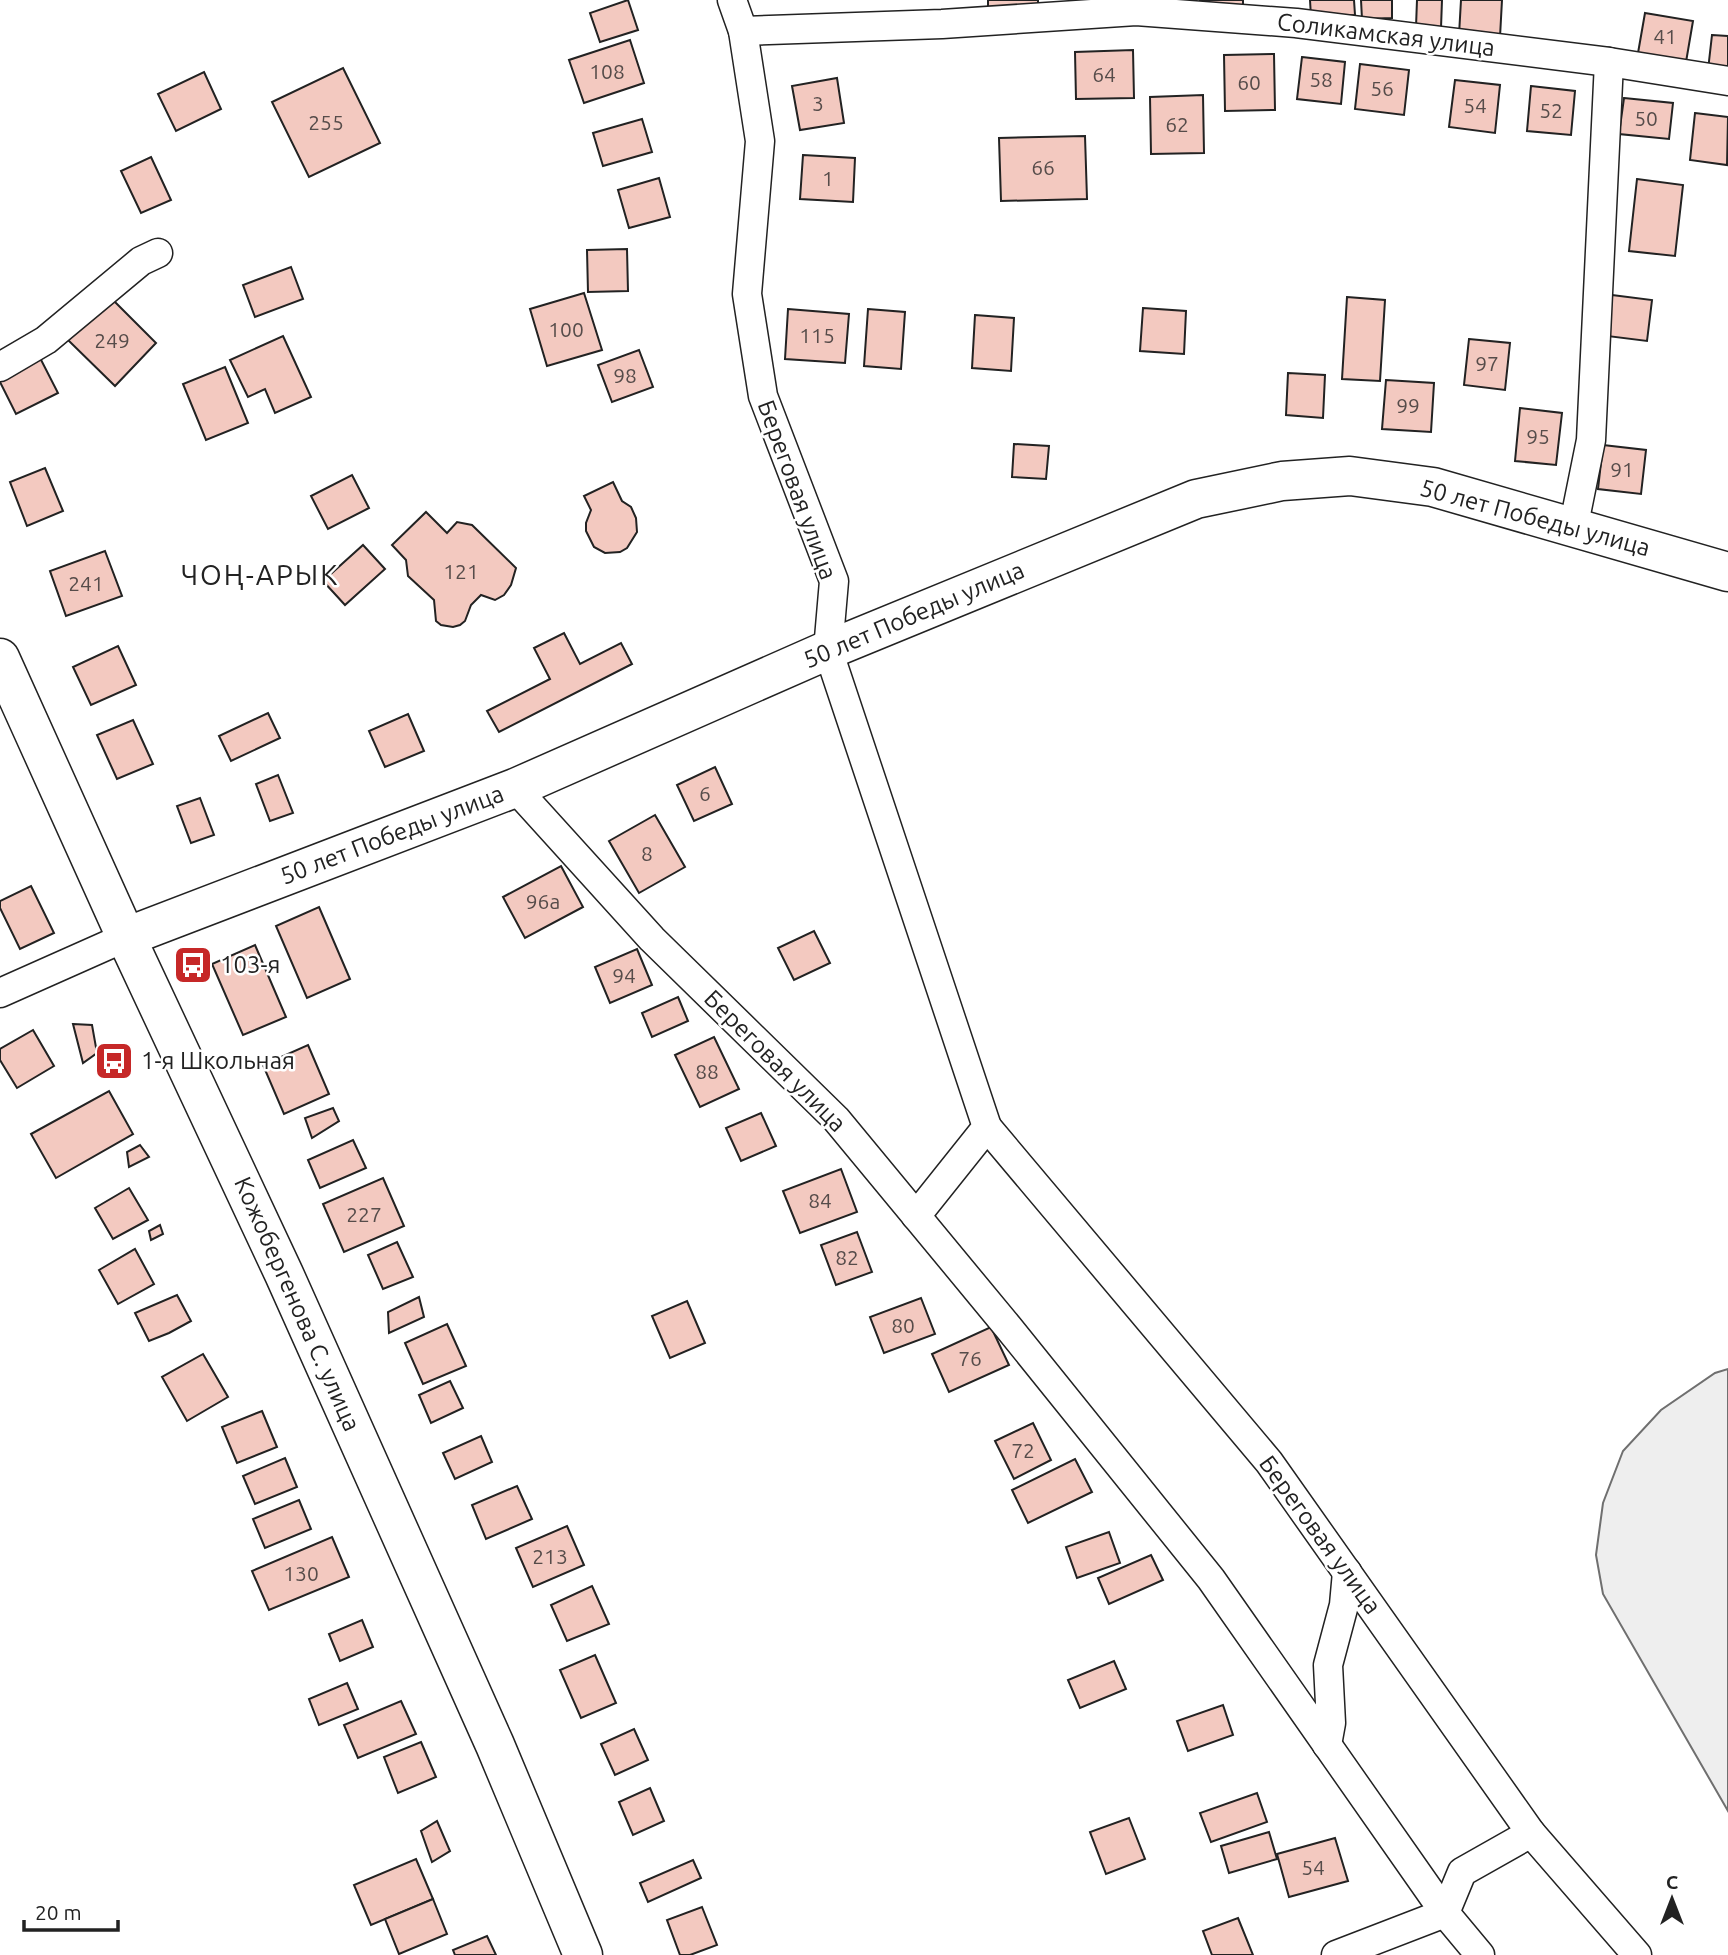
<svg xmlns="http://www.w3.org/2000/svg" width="1728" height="1955" viewBox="0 0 1728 1955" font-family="Ubuntu,sans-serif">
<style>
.green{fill:#eee;stroke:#6f6f6f;stroke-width:2}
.building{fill:#f3c9c0;stroke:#222;stroke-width:2}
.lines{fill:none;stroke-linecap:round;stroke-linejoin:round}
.minor-casing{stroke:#222;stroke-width:31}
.secondary-casing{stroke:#222;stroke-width:41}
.minor{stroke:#fff;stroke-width:28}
.secondary{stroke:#fff;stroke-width:38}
.labels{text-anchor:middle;stroke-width:5;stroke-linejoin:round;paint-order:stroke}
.number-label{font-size:21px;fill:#564c4a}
.street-label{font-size:24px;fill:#222;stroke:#fff}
.poi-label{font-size:24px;fill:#222;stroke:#fff;text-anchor:start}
.quarter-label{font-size:28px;letter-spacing:2px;fill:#222;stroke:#fff}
</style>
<rect width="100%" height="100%" fill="#fff"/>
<path class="green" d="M1728 1369V1811L1603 1594 1596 1555 1603 1503 1623 1451 1661 1410 1715 1373Z"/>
<g class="building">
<path d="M628 0 638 30 600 42 590 13Z"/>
<rect x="988" y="0" width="50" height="10"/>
<path d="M1200 0H1243V10L1200 11Z"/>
<path d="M1310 0H1354L1355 15 1311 17Z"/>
<path d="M1361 0H1392V18L1362 19Z"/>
<path d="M1417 0H1442L1441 28 1416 27Z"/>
<path d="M1461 0H1502L1500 37 1459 35Z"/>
<path d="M1645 13 1693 21 1686 62 1638 53Z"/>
<path d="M1712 35 1728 36V72L1708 70Z"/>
<path d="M630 40 644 83 584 103 569 60Z"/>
<path d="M1133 50 1134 98 1076 99 1075 52Z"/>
<path d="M1274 54 1275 110 1225 111 1224 55Z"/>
<path d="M1302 57 1345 62 1341 104 1297 99Z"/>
<path d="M1360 64 1409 70 1404 115 1355 109Z"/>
<path d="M343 68 380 143 309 177 272 102Z"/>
<path d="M204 72 221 109 176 131 158 94Z"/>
<path d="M837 78 844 123 800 130 792 86Z"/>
<path d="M1455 80 1500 85 1495 133 1449 127Z"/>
<path d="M1531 86 1575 91 1571 135 1527 131Z"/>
<path d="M1203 95 1204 153 1151 154 1150 97Z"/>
<path d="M1624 98 1673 103 1669 139 1619 134Z"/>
<path d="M1695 113 1728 117 1727 165 1690 160Z"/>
<path d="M642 119 652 152 603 166 593 133Z"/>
<path d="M1085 136 1087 199 1001 201 999 138Z"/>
<path d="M803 155 855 158 853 202 800 199Z"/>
<path d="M151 157 171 200 141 213 121 171Z"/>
<path d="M659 178 670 217 629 228 618 190Z"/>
<path d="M1637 179 1683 185 1675 256 1629 251Z"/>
<path d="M627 249 628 291 588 292 587 250Z"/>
<path d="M291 267 303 299 255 317 243 285Z"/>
<path d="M584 293 602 350 547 366 530 309Z"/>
<path d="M1612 295 1652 300 1647 341 1607 336Z"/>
<path d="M110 297 156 343 115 386 68 340Z"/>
<path d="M1347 297 1385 300 1380 381 1342 379Z"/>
<path d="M1143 308 1186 311 1184 354 1140 351Z"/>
<path d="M788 309 849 314 845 363 785 359Z"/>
<path d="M868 309 905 312 901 369 864 366Z"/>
<path d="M975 315 1014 318 1011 371 972 368Z"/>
<path d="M283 336 311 397 275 413 265 389 248 397 230 360Z"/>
<path d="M1469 339 1510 343 1505 390 1464 385Z"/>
<path d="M36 350 58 393 16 414 0 382V368Z"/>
<path d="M639 350 653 387 612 402 598 365Z"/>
<path d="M225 367 248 423 206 440 183 384Z"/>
<path d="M1288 373 1325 375 1323 418 1286 415Z"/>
<path d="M1386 380 1434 383 1431 432 1382 429Z"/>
<path d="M1520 408 1562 413 1556 465 1515 461Z"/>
<path d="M1014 444 1049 446 1046 479 1012 477Z"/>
<path d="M1603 445 1646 450 1641 494 1598 489Z"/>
<path d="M45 468 63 511 27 526 10 482Z"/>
<path d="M352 475 369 508 328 529 311 496Z"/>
<path d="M613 482 622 501 631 507 636 518 637 532 627 548 620 552 605 553 594 547 586 531V523L591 510 584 496Z"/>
<path d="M426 512 447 533 457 522 472 525 516 568 511 585 504 595 495 600 481 595 471 605 465 621 460 625 453 627 441 625 436 621 434 600 408 576 406 560 392 545Z"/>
<path d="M363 545 385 569 345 605 323 581Z"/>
<path d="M105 551 122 596 66 616 50 571Z"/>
<path d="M564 633 580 664 621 643 632 664 499 732 487 711 550 679 534 648Z"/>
<path d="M118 646 136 685 91 705 73 667Z"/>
<path d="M268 713 280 738 231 761 219 736Z"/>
<path d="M408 714 424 751 385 767 369 731Z"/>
<path d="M133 720 153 764 117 779 97 735Z"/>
<path d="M715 767 732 804 694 821 677 785Z"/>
<path d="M278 775 293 813 270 821 256 784Z"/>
<path d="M200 798 214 835 191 843 177 806Z"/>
<path d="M655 815 685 867 639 893 609 841Z"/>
<path d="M561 866 583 907 525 938 503 897Z"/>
<path d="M31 886 54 933 20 949 0 908V901Z"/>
<path d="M319 907 350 979 307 998 276 926Z"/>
<path d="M814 931 830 963 794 980 778 948Z"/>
<path d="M255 945 286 1017 243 1035 212 964Z"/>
<path d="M637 949 652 985 610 1003 595 967Z"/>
<path d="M678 997 688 1021 652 1037 642 1013Z"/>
<path d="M73 1024 92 1025 97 1053 83 1063Z"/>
<path d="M33 1030 54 1066 17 1088 0 1060V1049Z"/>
<path d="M714 1037 739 1089 700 1107 675 1055Z"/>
<path d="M308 1045 329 1094 284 1114 263 1065Z"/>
<path d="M109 1091 133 1134 56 1178 31 1134Z"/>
<path d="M333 1108 339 1121 312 1138 305 1118Z"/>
<path d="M761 1113 776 1146 741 1161 726 1128Z"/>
<path d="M353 1140 366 1168 320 1188 308 1160Z"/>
<path d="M140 1145 149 1157 129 1167 127 1152Z"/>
<path d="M841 1169 857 1212 800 1233 783 1191Z"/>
<path d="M383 1178 404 1226 344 1252 323 1204Z"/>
<path d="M129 1188 148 1220 113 1239 95 1208Z"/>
<path d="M160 1225 163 1234 151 1240 149 1231Z"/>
<path d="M857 1232 872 1272 836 1285 821 1245Z"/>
<path d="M397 1242 413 1277 383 1289 368 1255Z"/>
<path d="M135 1249 154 1284 118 1304 99 1270Z"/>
<path d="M177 1295 191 1321 169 1333 149 1341 135 1313Z"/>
<path d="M419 1297 424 1317 389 1333 388 1312Z"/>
<path d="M921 1298 935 1334 884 1353 870 1317Z"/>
<path d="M687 1301 705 1343 670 1358 652 1316Z"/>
<path d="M447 1324 466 1366 423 1384 405 1343Z"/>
<path d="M991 1327 1009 1365 949 1392 932 1354Z"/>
<path d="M203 1354 228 1397 187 1421 162 1377Z"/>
<path d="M450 1381 463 1408 431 1423 419 1395Z"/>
<path d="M262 1411 277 1447 237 1463 222 1427Z"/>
<path d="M1033 1423 1051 1460 1014 1479 995 1441Z"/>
<path d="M481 1436 492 1462 455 1479 443 1453Z"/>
<path d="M285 1458 297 1487 255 1504 243 1476Z"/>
<path d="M1075 1459 1092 1492 1028 1523 1012 1490Z"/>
<path d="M517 1486 532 1519 486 1539 472 1505Z"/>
<path d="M299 1500 311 1529 265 1548 253 1519Z"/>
<path d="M567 1526 584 1565 533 1587 516 1548Z"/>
<path d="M1109 1532 1120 1563 1077 1578 1066 1547Z"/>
<path d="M332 1537 349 1577 269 1610 252 1571Z"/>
<path d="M1151 1555 1163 1580 1109 1604 1098 1578Z"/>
<path d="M592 1586 609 1624 567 1641 551 1605Z"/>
<path d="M362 1620 373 1647 340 1661 329 1634Z"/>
<path d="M595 1655 616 1703 581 1718 560 1670Z"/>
<path d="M1114 1661 1126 1689 1080 1708 1068 1680Z"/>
<path d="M347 1683 358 1709 319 1725 309 1699Z"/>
<path d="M401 1701 416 1734 358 1758 344 1725Z"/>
<path d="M1223 1705 1233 1735 1188 1751 1177 1721Z"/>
<path d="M634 1729 648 1760 615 1775 601 1744Z"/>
<path d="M421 1742 436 1777 398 1793 384 1757Z"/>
<path d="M650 1788 664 1821 633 1835 619 1802Z"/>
<path d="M1257 1793 1267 1822 1211 1842 1200 1813Z"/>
<path d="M1129 1818 1145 1859 1106 1874 1090 1832Z"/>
<path d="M437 1821 450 1851 432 1862 421 1831Z"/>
<path d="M1269 1832 1277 1859 1229 1873 1221 1846Z"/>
<path d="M1335 1838 1348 1881 1289 1897 1277 1854Z"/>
<path d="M416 1859 433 1899 371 1925 354 1885Z"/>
<path d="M693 1860 701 1878 648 1902 640 1883Z"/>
<path d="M433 1899 447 1934 399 1954 385 1919Z"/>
<path d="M702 1907 717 1945 690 1955H680L667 1920Z"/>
<path d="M1238 1918 1253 1955H1212L1203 1931Z"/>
<path d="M487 1936 496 1955H455L453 1950Z"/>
</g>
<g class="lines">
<defs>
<g id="minor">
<path d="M732 0 743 31 760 141 747 294 763 396 834 581 828 650 987 1127 916 1216"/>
<path d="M743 31 942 24 1136 11 1296 23 1609 62 1728 81"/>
<path d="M0 367 46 340 141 261 158 253"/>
<path d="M1573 529 1591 440 1609 62"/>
<path d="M515 788 652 939 836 1119 1008 1327 1211 1579 1445 1913 1480 1955"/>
<path d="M0 993 126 937"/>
<path d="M987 1127 1269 1462 1531 1833 1637 1955"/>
<path d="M1327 1745 1331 1723 1328 1665 1344 1605 1347 1572"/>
<path d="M1336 1955 1445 1913 1462 1872 1531 1833"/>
</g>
<g id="secondary">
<path d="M0 658 126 937 284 1274 495 1745 583 1955"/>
<path d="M126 937 515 788 828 650 1196 499 1282 481 1350 476 1433 487 1728 572"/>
</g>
</defs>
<use href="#minor" class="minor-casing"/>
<use href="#secondary" class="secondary-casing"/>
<use href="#minor" class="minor"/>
<use href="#secondary" class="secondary"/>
</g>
<defs>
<symbol id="bus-square" viewBox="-11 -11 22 22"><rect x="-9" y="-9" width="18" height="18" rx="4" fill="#c62828" stroke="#fff"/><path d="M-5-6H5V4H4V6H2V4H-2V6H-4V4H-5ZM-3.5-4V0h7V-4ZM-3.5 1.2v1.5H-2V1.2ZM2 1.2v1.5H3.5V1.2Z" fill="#fff"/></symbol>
</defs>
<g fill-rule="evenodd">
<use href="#bus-square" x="171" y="943" width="44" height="44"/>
<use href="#bus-square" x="92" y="1039" width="44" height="44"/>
</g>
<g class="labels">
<g class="number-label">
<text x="1665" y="44">41</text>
<text x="607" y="79">108</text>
<text x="1104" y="82">64</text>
<text x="1321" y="87">58</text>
<text x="1249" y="90">60</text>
<text x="1382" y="96">56</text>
<text x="818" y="111">3</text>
<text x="1475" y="113">54</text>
<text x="1551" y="118">52</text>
<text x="1646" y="126">50</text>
<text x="326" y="130">255</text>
<text x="1177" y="132">62</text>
<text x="1043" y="175">66</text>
<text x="828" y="186">1</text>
<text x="566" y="337">100</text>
<text x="817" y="343">115</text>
<text x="112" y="348">249</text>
<text x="1487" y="371">97</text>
<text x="625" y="383">98</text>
<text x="1408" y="413">99</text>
<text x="1538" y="444">95</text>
<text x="1622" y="477">91</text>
<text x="461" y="579">121</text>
<text x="86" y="591">241</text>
<text x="705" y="801">6</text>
<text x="647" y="861">8</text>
<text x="543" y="909">96а</text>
<text x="624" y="983">94</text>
<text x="707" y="1079">88</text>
<text x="820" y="1208">84</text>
<text x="364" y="1222">227</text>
<text x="847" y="1265">82</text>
<text x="903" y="1333">80</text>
<text x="970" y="1366">76</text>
<text x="1023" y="1458">72</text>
<text x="550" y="1564">213</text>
<text x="301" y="1581">130</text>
<text x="1313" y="1875">54</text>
</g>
<g class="street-label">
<text transform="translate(1386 35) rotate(7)" y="8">Соликамская улица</text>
<text transform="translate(797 490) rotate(70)" y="8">Береговая улица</text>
<text transform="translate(1535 518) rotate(15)" y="8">50 лет Победы улица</text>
<text transform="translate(914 615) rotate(-23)" y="8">50 лет Победы улица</text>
<text transform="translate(392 835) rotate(-21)" y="8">50 лет Победы улица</text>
<text transform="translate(775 1061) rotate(45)" y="8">Береговая улица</text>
<text transform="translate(297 1304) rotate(66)" y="8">Кожобергенова С. улица</text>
<text transform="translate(1320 1535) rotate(54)" y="8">Береговая улица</text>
</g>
<g class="poi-label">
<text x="220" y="973">103-я</text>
<text x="141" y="1069">1-я Школьная</text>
</g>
<g class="quarter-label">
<text x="260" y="585">ЧОҢ-АРЫК</text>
</g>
</g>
<g transform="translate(1672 1899)" stroke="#ffffff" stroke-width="5" paint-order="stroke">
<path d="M0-5L12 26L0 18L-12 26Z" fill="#222222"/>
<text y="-10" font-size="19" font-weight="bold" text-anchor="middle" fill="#222222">С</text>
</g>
<path d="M24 1920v10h94v-10" fill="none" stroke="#222222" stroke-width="3.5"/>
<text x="35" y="1920" font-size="21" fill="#222222" stroke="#ffffff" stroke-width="5" paint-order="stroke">20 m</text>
</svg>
